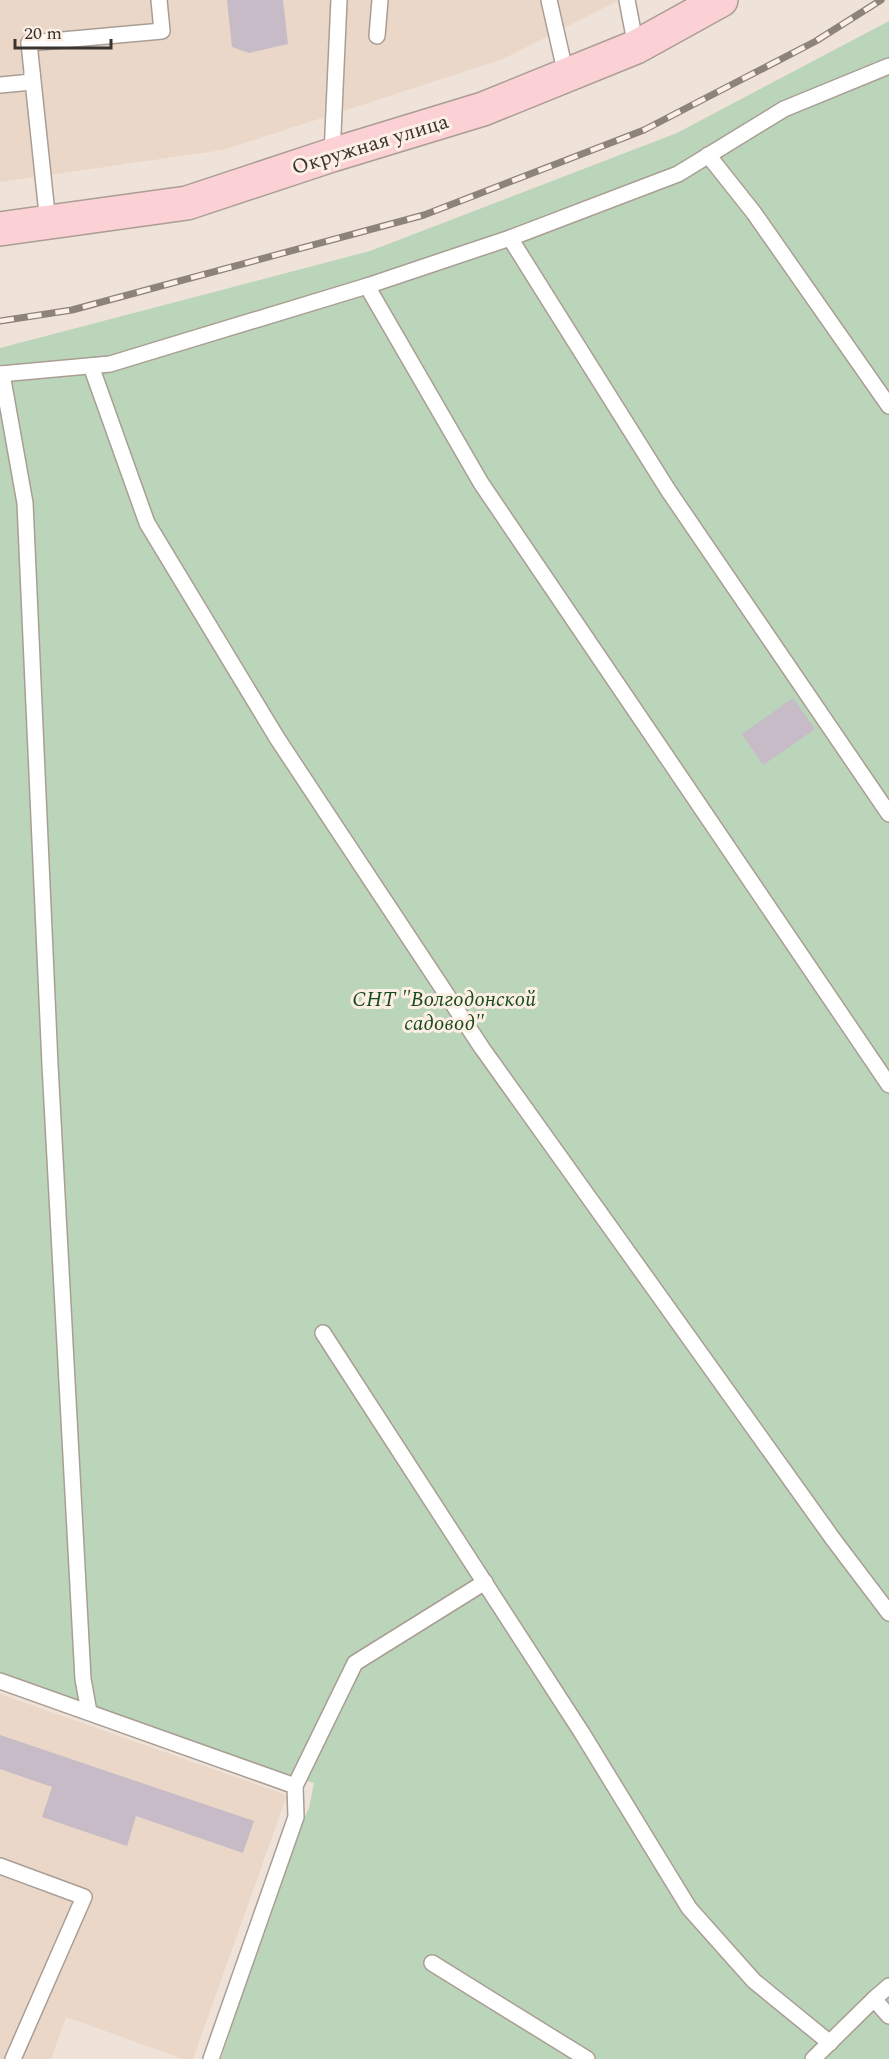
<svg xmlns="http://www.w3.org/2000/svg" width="889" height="2059" viewBox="0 0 889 2059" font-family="Spectral,serif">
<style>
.built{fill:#ead7c8}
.green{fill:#bad5b9}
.building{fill:#c6bbc6}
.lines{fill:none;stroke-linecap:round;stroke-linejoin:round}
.lane-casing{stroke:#aa9e94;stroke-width:18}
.secondary-casing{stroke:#aa9e94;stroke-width:36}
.lane{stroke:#fff;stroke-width:15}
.secondary{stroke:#fbd1d5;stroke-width:33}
.rail-casing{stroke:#8c837c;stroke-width:7}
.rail{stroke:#fdefe5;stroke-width:4.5;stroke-dasharray:14;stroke-linecap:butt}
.labels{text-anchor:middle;stroke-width:6;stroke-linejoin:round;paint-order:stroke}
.street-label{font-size:21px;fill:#393430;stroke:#fdefe5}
.park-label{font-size:21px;font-style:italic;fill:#154c1a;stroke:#fdefe5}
</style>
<rect width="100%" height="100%" fill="#efe2d8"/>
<g class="built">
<path d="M0 0H619L503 59 223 150 0 182Z"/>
<path d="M0 1694 287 1795 193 2059H183L66 2017 51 2059H0Z"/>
</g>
<path class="green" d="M889 21V2059H221L293 1843 309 1808 314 1783 107 1713 0 1673V348L370 251 677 133Z"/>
<g class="building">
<path d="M227 0H283L288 44 249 53 232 47Z"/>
<path d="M793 698 815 729 763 765 742 734Z"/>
<path d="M0 1735 254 1821 243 1853 136 1816 127 1846 42 1817 52 1787 0 1769Z"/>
</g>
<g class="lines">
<defs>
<g id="lane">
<path d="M549 0 566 75"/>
<path d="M627 0 636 47"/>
<path d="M377 36 380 0"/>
<path d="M29 43 48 223"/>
<path d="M29 43 162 31 159 0"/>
<path d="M0 85 32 82V73"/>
<path d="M332 155 339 0"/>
<path d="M708 155 754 213 889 406"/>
<path d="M510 238 668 490 889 814"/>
<path d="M367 286 481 483 889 1085"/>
<path d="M91 366 147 523 277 738 482 1048 833 1539 889 1613"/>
<path d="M0 374 110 364 367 286 510 238 678 174 784 109 889 66"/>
<path d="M2 374 25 503 50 1065 83 1679 89 1712"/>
<path d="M323 1333 582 1733 689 1908 754 1981 830 2043"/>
<path d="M0 1681 295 1786 296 1817 211 2059"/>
<path d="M295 1786 355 1663 485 1582"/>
<path d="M0 1866 84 1897 13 2059"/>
<path d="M432 1963 587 2059"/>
<path d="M874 1999 889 2016"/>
<path d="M813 2059 874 1999 889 1986"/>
</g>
<path id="secondary" d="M0 229 187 203 332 155 483 109 636 47 721 0"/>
</defs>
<use href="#lane" class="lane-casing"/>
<use href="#secondary" class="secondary-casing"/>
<use href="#lane" class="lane"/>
<use href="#secondary" class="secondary"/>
<defs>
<path id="rail" d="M0 321 72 310 424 215 644 130 816 41 881 0"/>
</defs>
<use href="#rail" class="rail-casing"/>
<use href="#rail" class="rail"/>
</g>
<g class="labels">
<g class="street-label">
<text transform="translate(370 144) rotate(-17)" y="7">Окружная улица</text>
</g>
<g class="park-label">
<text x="444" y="1006">СНТ "Волгодонской<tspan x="444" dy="24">садовод"</tspan></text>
</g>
</g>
<path d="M15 39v9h96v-9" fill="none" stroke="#393430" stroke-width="3"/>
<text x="24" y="39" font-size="18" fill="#393430" stroke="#fdefe5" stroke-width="4.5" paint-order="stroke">20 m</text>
</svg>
